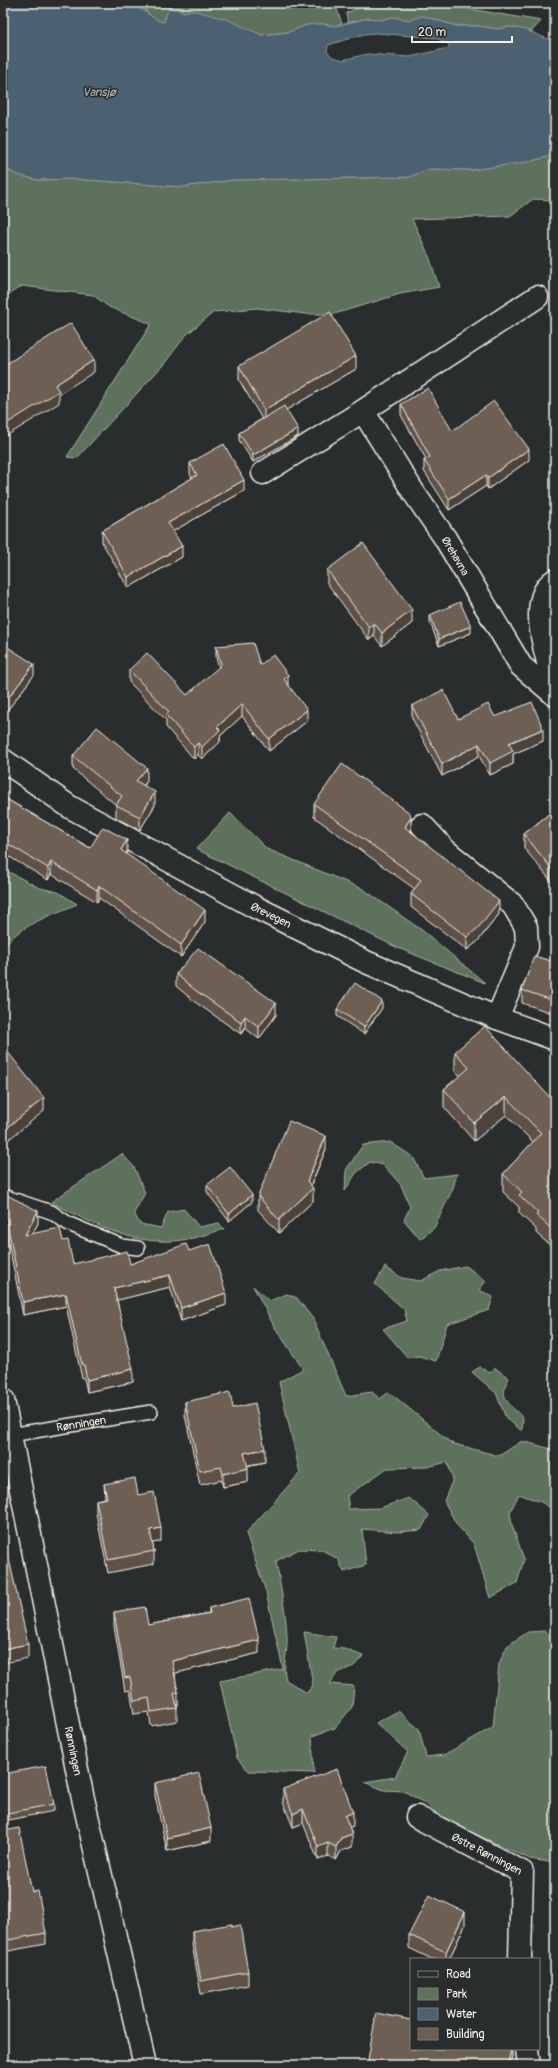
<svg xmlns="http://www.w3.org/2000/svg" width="558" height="2068" viewBox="0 0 558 2068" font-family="Pangolin,sans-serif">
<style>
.green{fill:#5d715b;stroke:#a8b1a2}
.water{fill:#4c606f;stroke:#8f9a9f;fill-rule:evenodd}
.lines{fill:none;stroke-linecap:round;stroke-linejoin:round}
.service-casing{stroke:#f4f1e8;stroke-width:16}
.minor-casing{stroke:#f4f1e8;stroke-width:25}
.tertiary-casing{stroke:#f4f1e8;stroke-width:25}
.service{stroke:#2a2d2e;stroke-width:13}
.minor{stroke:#2a2d2e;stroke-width:22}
.tertiary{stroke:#2a2d2e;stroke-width:22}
.wall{fill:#5e5147;stroke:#f4f1e8}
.shaded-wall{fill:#4c423a;stroke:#f4f1e8}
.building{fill:#6d5e53;stroke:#f4f1e8}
.labels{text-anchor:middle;stroke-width:3;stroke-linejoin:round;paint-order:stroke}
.street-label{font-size:11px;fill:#f4f1e8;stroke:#2a2d2e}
.water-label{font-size:12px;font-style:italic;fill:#b1b7b8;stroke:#2a2d2e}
</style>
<rect width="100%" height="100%" fill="#2a2d2e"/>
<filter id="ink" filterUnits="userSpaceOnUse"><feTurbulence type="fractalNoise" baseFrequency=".025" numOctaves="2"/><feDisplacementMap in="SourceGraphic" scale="8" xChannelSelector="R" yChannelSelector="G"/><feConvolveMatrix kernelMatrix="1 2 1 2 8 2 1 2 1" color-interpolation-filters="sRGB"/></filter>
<g filter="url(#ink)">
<g class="green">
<path d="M109 3H256L291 7 332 6 337 9 342 24 335 26 322 24 307 25 289 32 262 35 192 10 184 12 173 6 167 13 164 22 156 21 144 9Z"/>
<path d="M370 3H434L541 21 531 32 510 27 498 29 478 26H456L423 16 409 20 392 17 381 20 369 18 348 23 346 13Z"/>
<path d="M555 155V200L533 199 510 216 412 219 429 256 439 287 400 294 334 314H306L257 308 214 312 186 335 164 364 77 458 67 457 151 324 109 307 93 295 22 286 3 298V168L18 175 38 180 75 179 181 187 233 180 409 177 430 169 471 170 527 162Z"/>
<path d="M230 813 267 849 363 889 423 931 485 983 398 948 196 849Z"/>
<path d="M3 869 40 888 58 892 77 904C57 913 8 929 3 952Z"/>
<path d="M390 1142 413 1157 424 1178 457 1174 453 1188 434 1228 420 1239 404 1220 410 1207 401 1185 383 1165 370 1162 356 1173 345 1191 346 1170 363 1145Z"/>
<path d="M122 1154 134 1167 145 1193 134 1213 140 1224 161 1228 168 1212 184 1209 199 1227 219 1223 224 1229C208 1234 190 1240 173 1241 129 1244 89 1222 51 1202Z"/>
<path d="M466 1266 486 1281 479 1290 493 1297 489 1310 447 1324 436 1361 419 1356 408 1358 383 1329 407 1321 404 1309 375 1284 385 1267 402 1278 421 1281 440 1271Z"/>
<path d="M253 1286 269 1301 287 1294 297 1298 313 1319 346 1396 372 1392 380 1399 389 1392 451 1443 499 1456 522 1441 555 1450V1511L541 1502 519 1494 510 1512 512 1525 524 1559 517 1583 490 1598 474 1544 457 1525 444 1501 453 1479 447 1462 427 1467 387 1468 347 1496 349 1509 380 1508 409 1498 429 1515 421 1530 398 1532 362 1529 366 1565 344 1572 338 1559 322 1550 299 1549 276 1561C280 1586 286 1611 287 1637 288 1653 282 1665 286 1680L307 1693 313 1685 304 1632 336 1637 333 1648 344 1649 363 1656 354 1666 337 1673 330 1684 354 1686 352 1707 335 1728 312 1736 314 1773 248 1771 237 1758 220 1681 283 1669 266 1592 246 1533 300 1473 279 1382 303 1369 274 1326Z"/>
<path d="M480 1367 490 1373 495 1368 509 1378C497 1398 510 1404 523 1418L522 1431 506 1418 496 1393 472 1372Z"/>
<path d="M545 1631 555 1640V1863L530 1859 444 1820 426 1804 404 1791 384 1790 364 1782 395 1777 408 1752 376 1723 398 1711 419 1729 426 1757 444 1755 493 1727 499 1664 507 1646 528 1632Z"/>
</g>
<path class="water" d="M3 3C42 3 98 0 135 7 147 10 152 20 164 22L169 7 184 12 192 10 226 19 262 35 289 32 307 25 322 24 335 26 369 18 381 20 392 17 409 20 423 16 456 26H478L498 29 510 27 526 30 555 42V155L527 162 471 170 430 169 409 177 233 180 181 187 75 179 38 180 18 175 3 168ZM376 33 436 38 450 45 448 48 410 57 367 54 343 60 333 57 327 52 328 45 364 34Z"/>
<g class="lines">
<defs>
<g id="service">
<path d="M3 1196 51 1212 69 1224 122 1246 138 1248"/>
<path id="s1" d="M10 1435 151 1412"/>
</g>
<g id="minor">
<path id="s2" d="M363 411 414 493 445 538 521 666 555 695"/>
<path d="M263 473 363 411 537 297"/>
<path d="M555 580C525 599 548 660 555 688"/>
<path d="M422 825 445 850 513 905 526 927 527 947 497 1018"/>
<path id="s3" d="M3 1400 82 1794 145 2065"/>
<path id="s4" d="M417 1817 522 1872 520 1959"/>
<path d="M527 2049 529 2065"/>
</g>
<g id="tertiary">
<path id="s5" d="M3 760 70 807 255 907 366 962 497 1018 555 1039"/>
</g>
</defs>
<use href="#service" class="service-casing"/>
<use href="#minor" class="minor-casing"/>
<use href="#tertiary" class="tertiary-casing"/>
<use href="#service" class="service"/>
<use href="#minor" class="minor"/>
<use href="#tertiary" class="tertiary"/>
</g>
<g class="wall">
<path d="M239 366 356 369 286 410 298 436 253 462 239 440V433L262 419 239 380Z"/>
<path d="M401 404 452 431 529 460 488 489 486 486 449 510 424 471V460L426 459 401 415Z"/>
<path d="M190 463 244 491 173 531 182 557 128 588 102 542V531L192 478 190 474Z"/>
<path d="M327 570 412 623 382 646 374 636 369 640 327 583Z"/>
<path d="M430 615 471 633 439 646 430 622Z"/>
<path d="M3 644 34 675 6 712 3 710Z"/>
<path d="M216 646 260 665 288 685 307 721 269 751 242 716 220 736V742L202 759 198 755 194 759 166 727V720L129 682V670L187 695 219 668 216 658Z"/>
<path d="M412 706 458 719 495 717 543 741 513 754V764L490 775 479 756 442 776 412 718Z"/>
<path d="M73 756 147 781 144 786 155 805 140 830 116 818V805L73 769Z"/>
<path d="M3 797 90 848 127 852 126 854 205 922 181 957 99 898 97 902 51 874 48 880 3 853Z"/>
<path d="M314 804 411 830V831L499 914 478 941 467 950 411 907V894L415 889 314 817Z"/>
<path d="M555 809 551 881 524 848V834Z"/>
<path d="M555 962V1014L522 1003V990Z"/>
<path d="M176 974 276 1015 259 1039 245 1028 241 1034 195 1002 176 986Z"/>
<path d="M382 1008 364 1034 337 1016V1009Z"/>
<path d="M455 1052 555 1103V1267L552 1265V1247L536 1233V1229L519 1213V1207L503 1192V1174L533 1142 506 1115 474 1141 444 1107V1089L460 1076 455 1070Z"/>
<path d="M326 1149 311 1185 313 1201 279 1233 258 1210V1196Z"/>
<path d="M207 1185 252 1202 229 1221 207 1192Z"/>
<path d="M3 1193 38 1223 32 1234 63 1241 73 1264H130L189 1251 226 1305 181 1321 170 1287 117 1300 133 1382 87 1392 84 1378H82L66 1306 23 1315 3 1216Z"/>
<path d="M185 1402 233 1408 265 1462 247 1466 248 1482 223 1487 221 1480 200 1485 185 1415Z"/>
<path d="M104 1484 138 1495 161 1541 152 1543 154 1551V1564L108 1573 96 1513V1500L105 1498Z"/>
<path d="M209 1608 259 1653 175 1673 178 1706H177V1721L151 1726 149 1712 134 1714 130 1690 125 1691 114 1626V1612L148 1625 209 1613Z"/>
<path d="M3 1736 5 1750V1763L3 1764Z"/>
<path d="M3 1774 54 1804V1811L3 1821Z"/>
<path d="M155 1783 211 1841 167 1851 155 1796Z"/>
<path d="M283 1789 353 1826 349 1827 352 1847 341 1851 336 1860 328 1856 318 1860 303 1823 293 1827 283 1802Z"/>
<path d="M3 1831 32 1892 46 1933V1944L3 1952Z"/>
<path d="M465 1925 449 1959H432L409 1948V1935Z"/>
<path d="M232 1927 248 1972V1985L201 1994 192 1944V1931Z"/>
<path d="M552 2035 555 2065H554Z"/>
<path d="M411 2049H512V2056L510 2065H368V2060Z"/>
</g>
<g class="shaded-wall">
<path d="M356 356V369L264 423V410Z"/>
<path d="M94 360V372L59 394V403L3 438V426L55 385Z"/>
<path d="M298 429V436L253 462V455Z"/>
<path d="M529 449V460L488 489V478Z"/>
<path d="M486 475V486L449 510V499Z"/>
<path d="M244 480V491L168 534V523Z"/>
<path d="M182 546V557L128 588V577Z"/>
<path d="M412 610V623L382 646V633Z"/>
<path d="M374 623V636L369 640V627Z"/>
<path d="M471 626V633L439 646V639Z"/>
<path d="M34 664V675L6 712V701Z"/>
<path d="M288 675V687L284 679Z"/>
<path d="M242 704V716L220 736V742L202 759V747L217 727Z"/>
<path d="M307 710V721L269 751V739Z"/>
<path d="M543 729V741L513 754V764L490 775V763L509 743Z"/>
<path d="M198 743V755L194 759V747Z"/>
<path d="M479 744V756L442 776V764Z"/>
<path d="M147 768V781L136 795V781Z"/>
<path d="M155 792V805L140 830V817Z"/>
<path d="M411 817V830L405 840V827Z"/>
<path d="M127 840V852L121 862V850Z"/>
<path d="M51 862V874L48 880V868Z"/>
<path d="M555 865V878L551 881V868Z"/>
<path d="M99 886V898L97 902V890Z"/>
<path d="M499 901V914L478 941 467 950V937Z"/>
<path d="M205 910V922L181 957V945Z"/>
<path d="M382 1001V1008L364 1034V1027Z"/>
<path d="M276 1003V1015L259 1039V1027Z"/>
<path d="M245 1016V1028L241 1034V1022Z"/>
<path d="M506 1097V1115L474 1141V1123Z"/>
<path d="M44 1098V1111L3 1144V1131Z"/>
<path d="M326 1136V1149L307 1194V1181Z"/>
<path d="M313 1188V1201L279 1233V1220Z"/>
<path d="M252 1195V1202L229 1221V1214Z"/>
<path d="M38 1211V1223L25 1248V1235Z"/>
<path d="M170 1275V1287L114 1301V1288Z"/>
<path d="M226 1293V1305L181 1321V1308Z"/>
<path d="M66 1294V1306L23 1315V1302Z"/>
<path d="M133 1369V1382L87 1392V1380Z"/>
<path d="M265 1449V1462L244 1466V1453Z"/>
<path d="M248 1468V1482L223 1487V1474Z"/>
<path d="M161 1528V1541L150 1544V1530Z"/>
<path d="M259 1640V1653L172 1674V1661Z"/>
<path d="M28 1644V1658L3 1663V1649Z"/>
<path d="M178 1692V1706H174V1693Z"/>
<path d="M303 1809V1823L293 1827V1814Z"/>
<path d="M353 1812V1826L345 1829V1816Z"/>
<path d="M211 1828V1841L167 1851V1838Z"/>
<path d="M352 1834V1847L341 1851 336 1860V1847L341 1838Z"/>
<path d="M328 1843V1856L318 1860V1847Z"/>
<path d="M465 1912V1925L449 1959H446V1952Z"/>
<path d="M511 2049H512V2056L510 2065H508Z"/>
</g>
<g class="building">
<path d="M330 312 356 356 264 410 239 366Z"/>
<path d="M71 323 94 360 55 385 59 391 3 426V366Z"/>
<path d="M428 388 452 431 494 401 529 449 488 478 486 475 449 499 424 460 430 457 401 404Z"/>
<path d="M284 406 298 429 253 455 239 433Z"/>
<path d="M224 444 244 480 168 523 182 546 128 577 102 531 197 475 190 463Z"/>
<path d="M363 543 412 610 382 633 374 623 369 627 327 570Z"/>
<path d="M460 602 471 626 439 639 430 615Z"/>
<path d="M253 643 260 665 273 655 288 675 284 679 307 710 269 739 242 704 217 727 220 730 202 747 198 743 194 747 166 715 169 712 129 670 147 653 187 695 221 665 216 646Z"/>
<path d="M3 644 34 664 6 701 3 699Z"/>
<path d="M443 690 458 719 488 704 495 717 532 702 543 729 509 743 513 751 490 763 479 744 442 764 412 706Z"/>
<path d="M97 727 147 768 136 781 155 792 140 817 116 805 122 796 73 756Z"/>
<path d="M342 764 410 813 411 817 405 827 499 901 478 928 467 937 411 894 421 880 314 804Z"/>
<path d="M3 797 90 848 103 827 127 840 121 850 205 910 181 945 99 886 97 890 51 862 48 868 3 841Z"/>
<path d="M555 809V865L551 868 524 834Z"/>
<path d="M198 948 276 1003 259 1027 245 1016 241 1022 195 990 176 974Z"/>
<path d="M534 956 555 962V1001L522 990Z"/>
<path d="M355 983 382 1001 364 1027 337 1009Z"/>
<path d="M485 1026 555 1103V1232L536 1215 538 1213 519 1195 522 1192 503 1174 541 1133 506 1097 474 1123 444 1089 469 1068 455 1052Z"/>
<path d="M3 1046 44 1098 3 1131Z"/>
<path d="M289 1121 326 1136 307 1181 313 1188 279 1220 258 1196Z"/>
<path d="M230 1167 252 1195 229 1214 207 1185Z"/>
<path d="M3 1193 38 1211 25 1235 60 1228 63 1241 68 1240 73 1264 127 1251 130 1264 186 1244 189 1251 210 1244 226 1293 181 1308 170 1275 114 1288 133 1369 87 1380 84 1365H82L66 1294 23 1302 3 1203Z"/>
<path d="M555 1244V1249L552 1247Z"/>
<path d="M230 1392 233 1408 255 1403 265 1449 244 1453 248 1468 223 1474 221 1467 200 1471 185 1402Z"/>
<path d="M135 1478 138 1495 154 1492 161 1528 150 1530 154 1551 108 1560 96 1500 107 1498 104 1484Z"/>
<path d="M9 1559 28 1644 3 1649V1560Z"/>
<path d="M249 1598 259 1640 172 1661 178 1692 174 1693 177 1708 151 1712 149 1698 134 1701 130 1677 125 1678 114 1612 145 1607 148 1625 210 1613 209 1608Z"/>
<path d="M3 1736 5 1750H3Z"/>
<path d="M46 1766 54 1804 3 1814V1774Z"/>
<path d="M337 1769 353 1812 345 1816 352 1834 341 1838 336 1847 328 1843 318 1847 303 1809 293 1814 283 1789Z"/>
<path d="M199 1773 211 1828 167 1838 155 1783Z"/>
<path d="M19 1828 32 1892 38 1891 46 1933 3 1941V1831Z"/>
<path d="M429 1895 465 1912 446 1952 409 1935Z"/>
<path d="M232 1924V1927L240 1925 248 1972 201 1981 192 1931Z"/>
<path d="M376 2013 411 2020V2049H511L508 2065H394L368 2060Z"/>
<path d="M552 2035H555V2065H554Z"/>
</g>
</g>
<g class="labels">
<g class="street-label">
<text dy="4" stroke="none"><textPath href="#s2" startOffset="172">Ørehavna</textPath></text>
<text dy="4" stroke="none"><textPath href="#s5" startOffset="310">Ørevegen</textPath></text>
<text dy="4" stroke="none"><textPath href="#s1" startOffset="72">Rønningen</textPath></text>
<text dy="4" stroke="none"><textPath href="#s3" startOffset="358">Rønningen</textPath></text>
<text dy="4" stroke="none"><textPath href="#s4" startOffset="79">Østre Rønningen</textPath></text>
</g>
<g class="water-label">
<text x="99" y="96">Vansjø</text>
</g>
</g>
<rect width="558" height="2068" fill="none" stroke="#2a2d2e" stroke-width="16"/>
<rect x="8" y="8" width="542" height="2052" fill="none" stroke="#f4f1e8" stroke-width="1.5" filter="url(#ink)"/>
<rect x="410" y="1958" width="130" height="92" fill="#2a2d2e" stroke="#7b7b78"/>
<rect x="418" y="1971" width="20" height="6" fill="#2a2d2e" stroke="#7b7b78"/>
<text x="446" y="1978" font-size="12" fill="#f4f1e8">Road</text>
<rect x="418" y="1988" width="20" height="12" fill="#5d715b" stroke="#7b7b78"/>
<text x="446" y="1998" font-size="12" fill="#f4f1e8">Park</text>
<rect x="418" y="2008" width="20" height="12" fill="#4c606f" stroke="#7b7b78"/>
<text x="446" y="2018" font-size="12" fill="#f4f1e8">Water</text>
<rect x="418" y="2028" width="20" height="12" fill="#6d5e53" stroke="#7b7b78"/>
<text x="446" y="2038" font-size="12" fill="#f4f1e8">Building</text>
<path d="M412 36v6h100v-6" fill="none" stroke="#f4f1e8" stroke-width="2"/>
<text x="418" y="36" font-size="12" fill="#f4f1e8" stroke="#2a2d2e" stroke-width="3" paint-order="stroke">20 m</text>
</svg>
